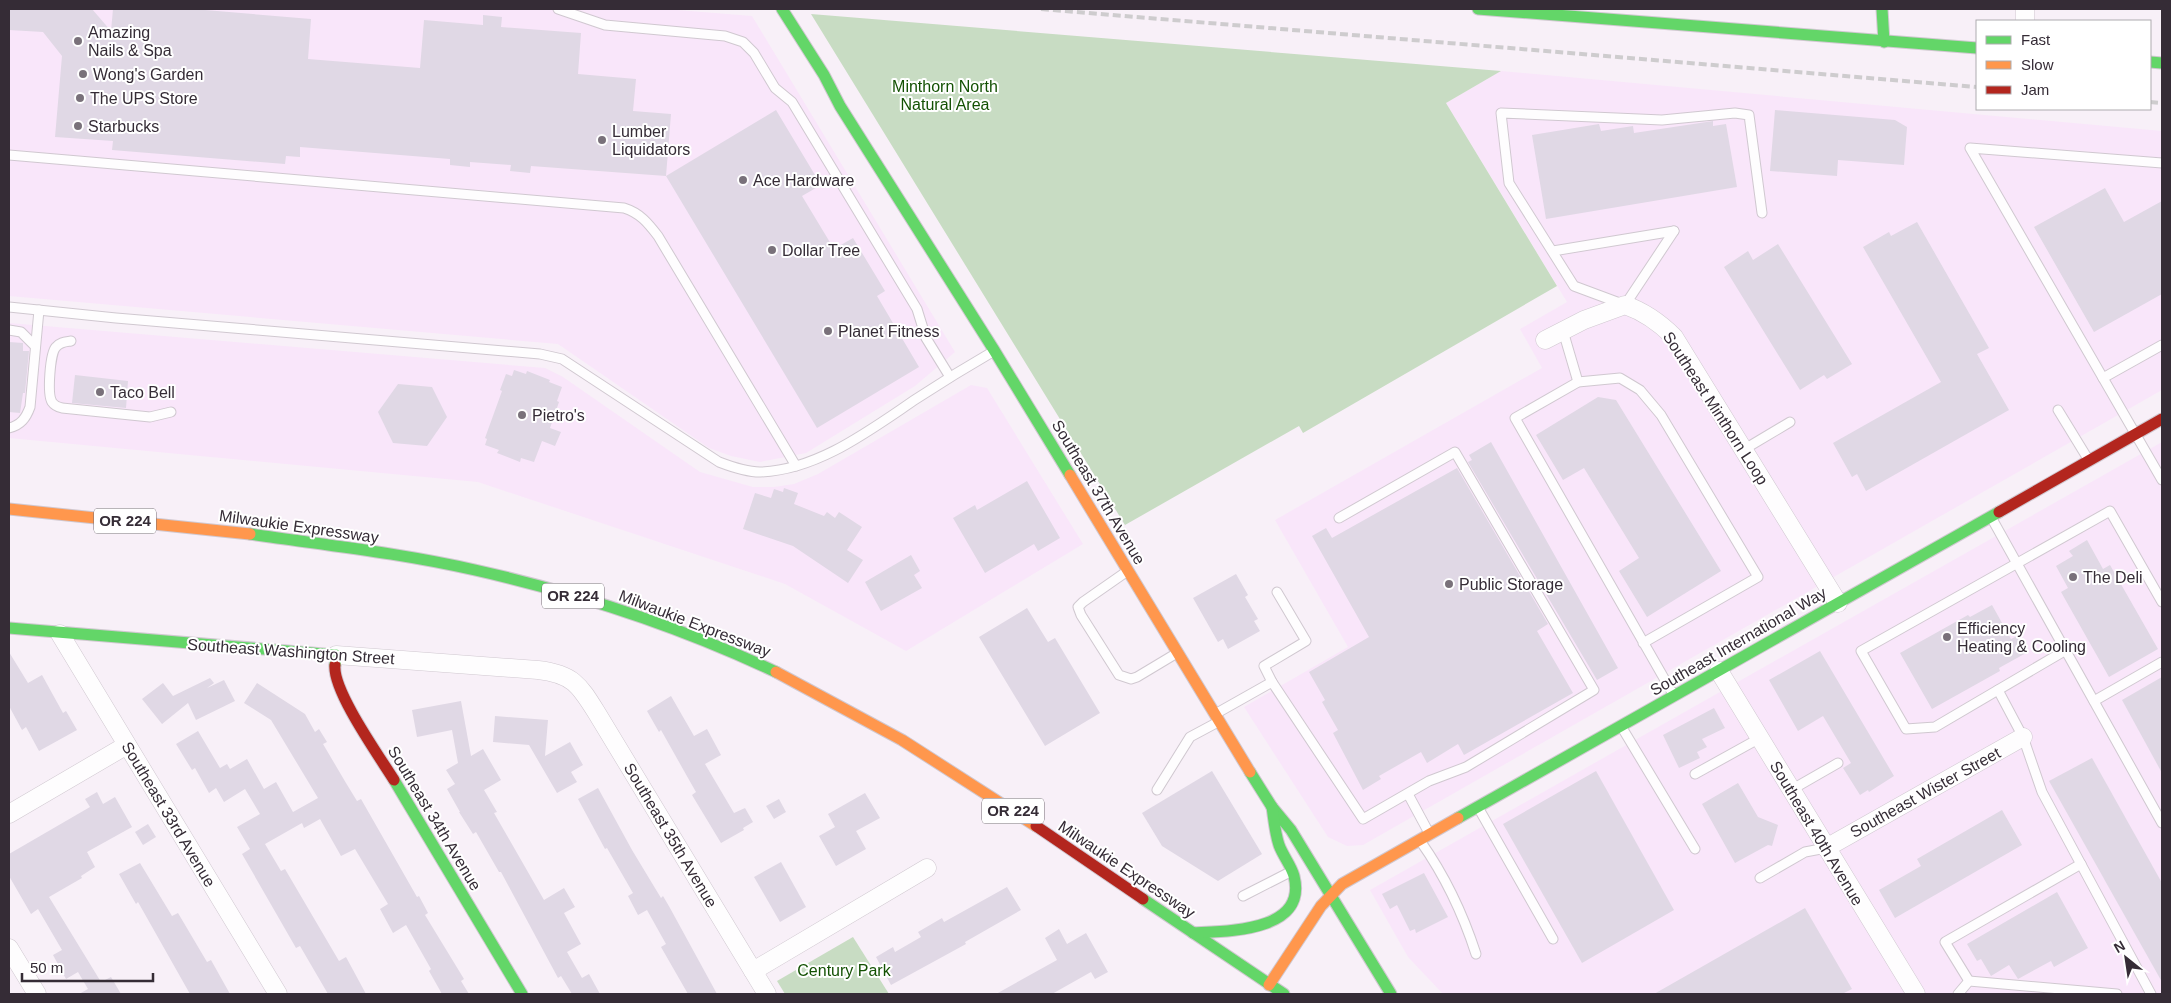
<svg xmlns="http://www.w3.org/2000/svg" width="2171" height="1003" viewBox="0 0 2171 1003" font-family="Helvetica,sans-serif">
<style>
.built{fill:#f9e6fa}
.green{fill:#c8dcc3}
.building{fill:#e0d8e5}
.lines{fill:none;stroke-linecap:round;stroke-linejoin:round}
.lane-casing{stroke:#d0c8d0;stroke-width:11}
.street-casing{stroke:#d0c8d0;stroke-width:19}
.fast-casing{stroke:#d0c8d0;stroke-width:13}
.slow-casing{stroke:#d0c8d0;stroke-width:13}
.jam-casing{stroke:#d0c8d0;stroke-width:13}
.lane{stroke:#fefdfe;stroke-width:9}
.street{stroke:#fefdfe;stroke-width:18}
.fast{stroke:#63d668;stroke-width:11}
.slow{stroke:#ff974d;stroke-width:11}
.jam{stroke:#b3261e;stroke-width:11}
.rail{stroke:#ceccce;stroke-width:4;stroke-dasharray:8 4;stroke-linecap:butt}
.poi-dot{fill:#79717a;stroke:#fff;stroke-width:2}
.labels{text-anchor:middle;stroke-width:4;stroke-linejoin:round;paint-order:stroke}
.shield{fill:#fff;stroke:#726b72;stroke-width:1}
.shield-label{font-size:15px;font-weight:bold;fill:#352c36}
.poi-label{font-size:16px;fill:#352c36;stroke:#fff;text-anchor:start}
.park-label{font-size:16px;fill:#135103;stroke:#fff}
.street-label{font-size:16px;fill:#352c36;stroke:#fff}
</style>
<rect width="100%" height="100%" fill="#f8f0f8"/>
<g class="built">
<path d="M9 9H665L752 16 955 352 915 386 806 453 760 462 731 456 709 448 558 344 9 296Z"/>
<path d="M1501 71 2162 131V390L1363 845 1347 846 1328 837 1244 707 1348 647 1275 520 1542 368 1520 329 1567 302 1446 103Z"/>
<path d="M9 323 545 368 563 377 700 472 753 487H774L794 484 818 474 971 385 987 388 1083 544 906 651 785 584 478 482 9 438Z"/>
<path d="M2162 442V994H1443L1408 957 1370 890Z"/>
</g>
<g class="green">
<path d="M811 14 1501 71 1446 103 1557 286 1303 433 1299 426 1125 525Z"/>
<path d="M853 937 889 994H785L777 981Z"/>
</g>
<g class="building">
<path d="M9 9H92L111 31 113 9H193L311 19 308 59 420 68 424 20 483 25V15L502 17 501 27 581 33 578 74 636 79 633 111 671 114 666 176 531 166 530 173 510 171 511 165 470 162V167L450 165V159L300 147V157L286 156 285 164 112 150 113 141 55 137 62 56 43 32 9 30Z"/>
<path d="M776 110 821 185 802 196 834 249 853 238 885 291 877 296 919 367 817 428 666 176Z"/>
<path d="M1775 110 1895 120 1907 127 1904 165 1838 160 1837 176 1770 171Z"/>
<path d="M1713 121V126L1726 124 1737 187 1546 219 1532 135 1599 124 1601 131 1633 126 1634 133Z"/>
<path d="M2105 188 2124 222 2162 201V294L2094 332 2034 227Z"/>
<path d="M1917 222 1989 348 1977 354 2009 410 1866 491 1857 474 1852 477 1833 443 1941 382 1863 247 1889 232 1891 236Z"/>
<path d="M1778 244 1852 364 1827 379 1824 375 1800 390 1724 267 1748 251 1753 260Z"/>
<path d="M9 342 23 343V351H29L25 393H23L20 413 9 412Z"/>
<path d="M514 370 526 374 527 371 550 380 549 382 562 387 557 401 559 402 550 428 561 432 555 446 542 441 534 462 521 458 520 462 497 453 499 450 485 445 487 439 485 438 502 391 500 390 506 374 512 376Z"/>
<path d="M75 375 128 381 126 408 72 403Z"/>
<path d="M398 384 432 387 447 417 427 446 393 443 378 412Z"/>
<path d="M1598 397 1616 400 1721 571 1647 617 1619 571 1639 558 1584 468 1563 480 1536 435Z"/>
<path d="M1491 442 1618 668 1597 680 1468 462 1472 460 1469 455Z"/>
<path d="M1457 468 1548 624 1537 631 1573 693 1464 755 1458 744 1427 763 1421 752 1379 776 1381 779 1363 790 1333 733 1338 730 1322 702 1325 700 1309 672 1369 637 1312 536 1326 528 1332 538Z"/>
<path d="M1027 481 1060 538 1038 551 1034 544 985 573 953 518 975 505 977 510Z"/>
<path d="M784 488 798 493 794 504 824 516 827 512 835 518 839 512 862 527 847 550 863 560 848 583 793 546 743 529 755 493 771 498 774 489 783 492Z"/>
<path d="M2087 540 2103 569 2110 565 2158 649 2109 677 2061 592 2068 588 2056 566 2073 556 2069 551Z"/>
<path d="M911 555 920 571 914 575 922 588 881 611 865 582Z"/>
<path d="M1236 574 1248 595 1245 597 1258 619 1254 621 1260 631 1228 649 1223 639 1218 642 1193 598Z"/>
<path d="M1992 605 2011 639 2017 636 2026 653 1999 668 2000 671 1932 709 1900 653 1968 615 1970 617Z"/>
<path d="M1027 608 1048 642 1055 638 1100 713 1045 746 979 637Z"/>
<path d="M1820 651 1894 776 1869 792 1868 790 1860 795 1843 768 1851 763 1823 716 1798 731 1769 680Z"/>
<path d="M9 652 28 683 42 675 63 713 66 711 77 730 39 751 26 727 22 730 9 706Z"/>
<path d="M2162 677V773L2122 700Z"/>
<path d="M210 678 214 683 207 688 224 680 235 701 196 720 188 703 162 724 142 699 163 683 173 696Z"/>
<path d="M257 683 305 714 315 732 319 729 327 742 323 744 346 783 357 801 361 799 417 897 419 896 428 913 425 915 464 979 461 981 469 994H442L429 971 431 969 406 925 393 933 380 909 388 904 355 849 341 856 320 819 304 828 302 823 265 844 281 871 285 869 339 961 346 957 366 994H328L300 946 296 948 242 854 250 849 237 827 260 814 245 789 224 802 216 788 209 793 195 768 192 770 176 744 198 731 220 768 227 764 230 769 247 759 264 789 276 782 293 812 318 798 271 720 244 703Z"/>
<path d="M671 696 694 736 707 729 721 755 705 764 734 813 745 808 753 822 743 828 744 830 721 843 692 795 696 792 688 778 661 730 659 732 647 711Z"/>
<path d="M461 701 471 756 483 749 501 780 484 790 497 812 494 813 544 900 564 888 575 907 564 913 581 944 567 952 582 978 589 974 600 994H572L561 976 558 978 501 872H499L476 832 473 834 459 812H460L447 789 455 784 446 770 458 763 452 730 417 737 412 710Z"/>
<path d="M1714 708 1725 728 1702 739 1707 747 1697 752 1700 758 1679 768 1663 735Z"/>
<path d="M495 716 548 720 545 756 570 742 583 765 571 772 577 782 557 793 529 745 493 742Z"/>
<path d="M2092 758 2162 883V982L2049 781Z"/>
<path d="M1212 771 1262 854 1218 881 1162 846 1142 813Z"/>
<path d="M1596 771 1674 910 1582 963 1503 824Z"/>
<path d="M1738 783 1758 817 1778 825 1772 846 1768 845 1735 863 1702 804Z"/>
<path d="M598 788 632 850 661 898 663 896 670 908 717 994H688L661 947 666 944 647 910 638 915 628 896 633 893 607 848 605 849 578 799Z"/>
<path d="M97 792 103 804 115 797 132 827 87 852 95 867 81 876 82 878 49 897 101 982 111 977 121 994H79L88 989 78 972 66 979 53 955 62 950 38 909 31 914 9 876V854L90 807 85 799Z"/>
<path d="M865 793 880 818 856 831 866 849 836 866 819 836 835 827 828 814Z"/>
<path d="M779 799 786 812 774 819 766 806Z"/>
<path d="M2002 810 2022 845 1895 918 1879 890 1921 866 1917 859Z"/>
<path d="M148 824 156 837 143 845 135 832Z"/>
<path d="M781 862 806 907 780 922 754 877Z"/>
<path d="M140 863 172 916 178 913 207 962 211 960 230 994H190L138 902 136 904 119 874Z"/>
<path d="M1424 873 1448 917 1416 933 1415 929 1410 931 1397 905 1390 909 1382 894Z"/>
<path d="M1007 887 1021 910 965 942 966 944 891 985 876 957 893 947 895 952 921 937 918 932 942 918 944 922Z"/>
<path d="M2057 892 2088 948 2054 967 2051 961 2018 979 2009 965 1991 976 1981 959 1977 961 1967 944Z"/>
<path d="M1805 908 1852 989 1842 994H1654Z"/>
<path d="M1059 929 1067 944 1086 933 1108 972 1095 979 1091 972 1052 994H996L1057 960 1045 938Z"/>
</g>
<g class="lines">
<defs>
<g id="lane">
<path d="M558 9 605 25 725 36 743 42 754 53 775 88 792 102 917 309 926 338 950 377"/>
<path d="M9 155 624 208C640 213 648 223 658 236L796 466"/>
<path d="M2162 163 1970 148 2162 480"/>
<path d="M1674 231 1625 305 1574 286 1509 183 1501 113 1662 120 1735 113 1749 115 1762 213"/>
<path d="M1553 251 1674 231"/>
<path d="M9 307 116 318 540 354 562 359 719 462C732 467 746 472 760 472 818 470 870 430 916 399 942 382 968 366 994 351"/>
<path d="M9 330 21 332 35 346"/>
<path d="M1563 331 1578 382"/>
<path d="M71 341C65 342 60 342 56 347 50 353 47 394 52 402 54 405 58 407 62 408L150 417 171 412"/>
<path d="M2103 378 2162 345"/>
<path d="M2058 410 2088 459"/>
<path d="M9 428C21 425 26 418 30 407L39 310"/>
<path d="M1743 450 1790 422"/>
<path d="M1991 517 2162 823"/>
<path d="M1126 572 1083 602 1078 607 1081 615 1119 675 1131 679 1137 677 1177 653"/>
<path d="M1643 643 1758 577 1661 415 1640 390 1620 378 1578 382 1515 418 1673 694"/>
<path d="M2066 650 1935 727 1906 729 1861 651 2110 511 2162 602"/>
<path d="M1272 682 1363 819 1429 781 1466 767 1594 690 1455 452 1339 518"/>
<path d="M1998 690 2023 737 2042 792 2151 994"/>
<path d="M2094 701 2162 662"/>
<path d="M1217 713 1272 682 1264 666 1306 641 1277 592"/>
<path d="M1621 726 1695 849"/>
<path d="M1695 774 1760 738"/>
<path d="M1157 790 1190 737 1218 722"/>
<path d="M1791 790 1838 763"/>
<path d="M1408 794 1429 833"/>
<path d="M1479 809 1553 939"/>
<path d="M1421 842C1445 876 1463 914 1476 954"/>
<path d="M1760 878 1805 852 1826 848"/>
<path d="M1243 896 1290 872"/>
<path d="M1969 981 1945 942 2081 864"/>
<path d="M1958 994 1969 981 2117 994"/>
</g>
<g id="street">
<path d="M2025 21V9"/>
<path d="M1545 340 1584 320 1625 305C1645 312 1659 322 1674 337L1838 603"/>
<path d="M60 634 278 994"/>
<path d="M336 655 538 670C574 674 580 686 598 715L767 994"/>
<path d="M1719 671 1916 994"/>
<path d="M9 814 127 745"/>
<path d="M1826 848 2023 737"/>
<path d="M9 948 37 994"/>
<path d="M753 971 927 868"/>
</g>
<g id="fast">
<path d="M782 9 824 75 840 106 994 350 1070 475"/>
<path d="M1478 9 1977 48"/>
<path d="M1882 9 1884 42"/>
<path d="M2150 62 2162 63"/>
<path d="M250 534C325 545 401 553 475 570 577 593 681 627 776 672"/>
<path d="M9 628 336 655 335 665"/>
<path d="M1250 772 1272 807 1291 830 1330 894"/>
<path d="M394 780 522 994"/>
<path d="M1458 818 1999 512"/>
<path d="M1330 894 1391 994"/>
<path d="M1143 899 1284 994"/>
<path d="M1193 933C1227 931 1308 932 1294 876 1291 865 1283 856 1279 845 1275 833 1274 820 1272 807"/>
</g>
<g id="slow">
<path d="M1070 475 1250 772"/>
<path d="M9 509 250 534"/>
<path d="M776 672 902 740 1036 826"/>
<path d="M1269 985 1321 906 1342 884 1458 818"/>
</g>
<g id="jam">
<path d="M1999 512 2162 419"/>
<path d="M335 665C332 690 379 756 394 780"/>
<path d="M1036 826 1143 899"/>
</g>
</defs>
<use href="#lane" class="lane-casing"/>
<use href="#street" class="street-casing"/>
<use href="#fast" class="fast-casing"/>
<use href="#slow" class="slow-casing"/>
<use href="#jam" class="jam-casing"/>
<use href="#lane" class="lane"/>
<use href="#street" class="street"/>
<use href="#fast" class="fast"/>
<use href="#slow" class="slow"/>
<use href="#jam" class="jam"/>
<g class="rail">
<path d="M1041 9 1977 87"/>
<path d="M2150 102 2162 103"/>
</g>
</g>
<g class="poi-dot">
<circle cx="78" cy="41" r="5"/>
<circle cx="83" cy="74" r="5"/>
<circle cx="80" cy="98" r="5"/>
<circle cx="78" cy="126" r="5"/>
<circle cx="602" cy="140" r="5"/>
<circle cx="743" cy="180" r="5"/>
<circle cx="772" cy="250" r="5"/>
<circle cx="828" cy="331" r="5"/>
<circle cx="100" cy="392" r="5"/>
<circle cx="522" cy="415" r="5"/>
<circle cx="2073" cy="577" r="5"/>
<circle cx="1449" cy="584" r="5"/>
<circle cx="1947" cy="637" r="5"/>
</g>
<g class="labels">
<g class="shield">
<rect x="94" y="508.5" width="62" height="25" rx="4"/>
<rect x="542" y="583.5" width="62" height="25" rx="4"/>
<rect x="982" y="798.5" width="62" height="25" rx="4"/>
</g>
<g class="shield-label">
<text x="125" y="526">OR 224</text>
<text x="573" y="601">OR 224</text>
<text x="1013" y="816">OR 224</text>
</g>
<g class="poi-label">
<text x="88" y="38">Amazing<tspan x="88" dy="18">Nails &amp; Spa</tspan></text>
<text x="93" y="80">Wong's Garden</text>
<text x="90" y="104">The UPS Store</text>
<text x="88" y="132">Starbucks</text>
<text x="612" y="137">Lumber<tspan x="612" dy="18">Liquidators</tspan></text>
<text x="753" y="186">Ace Hardware</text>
<text x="782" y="256">Dollar Tree</text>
<text x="838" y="337">Planet Fitness</text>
<text x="110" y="398">Taco Bell</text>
<text x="532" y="421">Pietro's</text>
<text x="2083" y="583">The Deli</text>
<text x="1459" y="590">Public Storage</text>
<text x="1957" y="634">Efficiency<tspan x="1957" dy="18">Heating &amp; Cooling</tspan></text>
</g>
<g class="park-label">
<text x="945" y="92">Minthorn North<tspan x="945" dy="18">Natural Area</tspan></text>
<text x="844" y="976">Century Park</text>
</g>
<g class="street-label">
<text transform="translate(1716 408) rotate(57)" y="6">Southeast Minthorn Loop</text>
<text transform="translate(1099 492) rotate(59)" y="6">Southeast 37th Avenue</text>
<text transform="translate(299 526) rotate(8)" y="6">Milwaukie Expressway</text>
<text transform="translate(695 623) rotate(21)" y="6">Milwaukie Expressway</text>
<text transform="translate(1738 641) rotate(-30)" y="6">Southeast International Way</text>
<text transform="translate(291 651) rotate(4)" y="6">Southeast Washington Street</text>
<text transform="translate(1925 792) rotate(-29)" y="6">Southeast Wister Street</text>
<text transform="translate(169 814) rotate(59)" y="6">Southeast 33rd Avenue</text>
<text transform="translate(435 818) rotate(59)" y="6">Southeast 34th Avenue</text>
<text transform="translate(1817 833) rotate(59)" y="6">Southeast 40th Avenue</text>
<text transform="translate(671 835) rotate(59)" y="6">Southeast 35th Avenue</text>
<text transform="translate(1127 869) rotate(34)" y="6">Milwaukie Expressway</text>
</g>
</g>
<rect width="2171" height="1003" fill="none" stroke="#352c36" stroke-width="20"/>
<rect x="1976" y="20" width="175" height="90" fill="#ffffff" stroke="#aeabaf"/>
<rect x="1986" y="36" width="25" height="8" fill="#63d668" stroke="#aeabaf"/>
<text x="2021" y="45" font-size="15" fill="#352c36">Fast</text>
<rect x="1986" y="61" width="25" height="8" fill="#ff974d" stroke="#aeabaf"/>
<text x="2021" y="70" font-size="15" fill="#352c36">Slow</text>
<rect x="1986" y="86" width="25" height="8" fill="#b3261e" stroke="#aeabaf"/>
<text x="2021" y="95" font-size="15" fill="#352c36">Jam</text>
<g transform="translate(2126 958) rotate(330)" stroke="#ffffff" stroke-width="4" paint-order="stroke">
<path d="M0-4L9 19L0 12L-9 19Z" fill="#352c36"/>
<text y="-8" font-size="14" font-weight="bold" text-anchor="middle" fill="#352c36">N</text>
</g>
<path d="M22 973v8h131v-8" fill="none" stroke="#352c36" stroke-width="2.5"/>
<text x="30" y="973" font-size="15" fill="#352c36" stroke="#ffffff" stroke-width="4" paint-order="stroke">50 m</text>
</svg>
